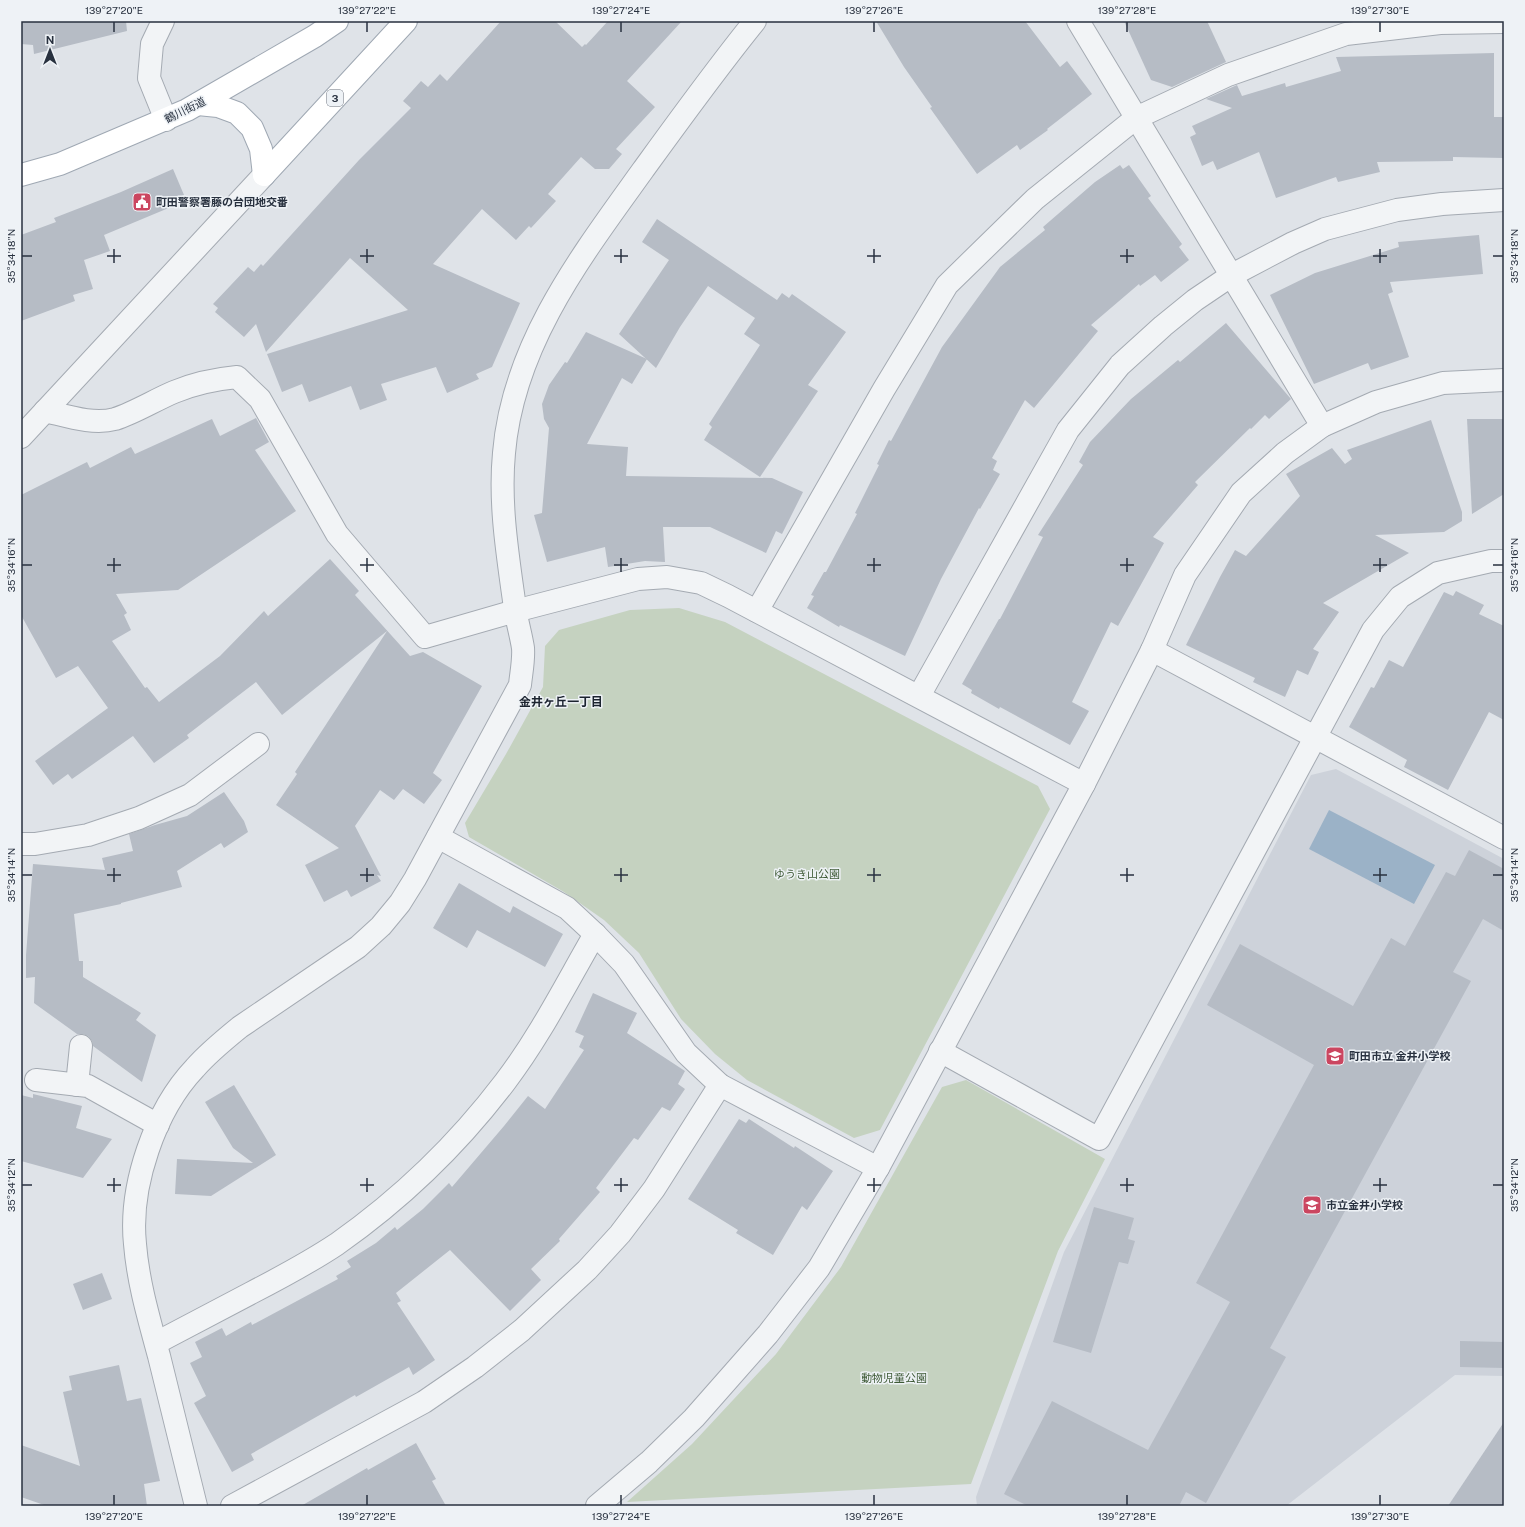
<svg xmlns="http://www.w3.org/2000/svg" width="1525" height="1527" viewBox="0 0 1525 1527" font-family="'Public Sans','Noto Sans JP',sans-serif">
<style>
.built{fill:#cdd2da}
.green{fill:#c5d2c0}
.water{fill:#9bb2c7}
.building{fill:#b6bcc5}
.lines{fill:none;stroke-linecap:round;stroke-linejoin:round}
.minor-casing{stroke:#a4aab2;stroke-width:24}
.major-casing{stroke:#9fa8b3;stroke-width:24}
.minor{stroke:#f2f4f6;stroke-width:22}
.major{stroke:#fff;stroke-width:22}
.ticks{fill:none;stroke:#28313f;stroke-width:1.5}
.labels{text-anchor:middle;stroke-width:3;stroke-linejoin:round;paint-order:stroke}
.shield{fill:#eef2f6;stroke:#636b76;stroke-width:1}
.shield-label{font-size:10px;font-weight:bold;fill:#28313f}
.street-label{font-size:11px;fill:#28313f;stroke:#eef2f6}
.poi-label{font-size:11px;font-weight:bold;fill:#28313f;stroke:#eef2f6;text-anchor:start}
.park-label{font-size:11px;fill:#3e5a36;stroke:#eef2f6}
.neighbourhood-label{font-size:12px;font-weight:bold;fill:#1b232f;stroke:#eef2f6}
.neatline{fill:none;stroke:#28313f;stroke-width:1.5}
.ticks-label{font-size:10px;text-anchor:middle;fill:#28313f}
</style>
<rect width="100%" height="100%" fill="#dfe3e8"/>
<path class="built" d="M1336 769 1504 859V1376L1455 1375 1286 1506H977L976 1497 1064 1252 1311 775Z"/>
<g class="green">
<path d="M679 608 725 622 1038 786 1050 809 880 1130 854 1138 747 1080 715 1054 681 1019 639 953 604 920 564 892 469 837 465 823 506 754 543 687 545 646 559 630 630 610Z"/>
<path d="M966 1080 1105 1159 1058 1251 971 1484 627 1502 692 1444 776 1354 841 1267 942 1087Z"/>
</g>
<path class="water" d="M1329 810 1435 865 1414 904 1309 849Z"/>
<g class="building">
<path d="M21 21H126L127 31 34 54 33 45 21 44Z"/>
<path d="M501 21H555L582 47 585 44 586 45 608 21H682L627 81 655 107 616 149 622 154 609 169H595L581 157 548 194 556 201 531 228 529 226 516 240 482 209 433 264 520 303 492 367 476 374 479 379 447 393 436 367 381 384 387 400 360 410 351 386 309 402 302 384 282 392 267 354 408 310 350 258 266 352 256 324 244 337 215 312 218 308 213 304 248 267 254 272 261 264 263 266 359 160 411 108 403 101 421 81 428 87 440 74 447 81Z"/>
<path d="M876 21H1025L1060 67 1067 61 1092 94 1047 129 1048 130 1020 150 1017 145 977 174 930 108 932 107 904 67Z"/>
<path d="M1124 21H1207L1226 62 1172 87 1151 80Z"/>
<path d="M1494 53V117H1504V158L1453 157V161L1377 162 1380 172 1338 182 1336 177 1276 198 1259 152 1217 170 1213 161 1202 166 1190 137 1196 134 1192 126 1232 108 1206 99 1237 85 1242 96 1285 83 1286 87 1341 71 1336 57Z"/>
<path d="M1120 165 1123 169 1129 165 1151 196 1148 198 1182 244 1179 247 1189 260 1161 282 1155 275 1140 286 1139 284 1091 325 1098 331 1034 408 1025 400 992 458 997 461 993 470 1000 474 980 509 979 508 941 579 905 656 840 625 839 627 807 608 814 596 811 595 824 572H826L857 514 855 513 879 465 877 464 889 440 891 441 942 347 1000 267 1045 230 1043 227 1095 182Z"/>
<path d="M173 169 184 195 169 201 171 207 104 235 110 251 84 260 93 289 73 295 75 301 21 321V235L56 222 54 218 121 192Z"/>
<path d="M657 219 777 300 782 293 789 298 792 294 846 332 808 385 818 391 760 477 704 440 712 427 709 424 760 345 744 334 755 318 708 286 680 327 656 368 619 334 669 260 642 242Z"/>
<path d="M1479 235 1483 274 1390 282 1393 292 1388 294 1409 357 1371 370 1368 363 1314 384 1270 295 1315 273 1399 247 1398 242Z"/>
<path d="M1226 323 1291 399 1269 419 1265 415 1251 429 1250 428 1195 482 1198 485 1153 537 1164 543 1118 626 1111 622 1072 702 1089 711 1070 745 1000 707 999 709 971 693 972 690 962 684 999 619H1000L1043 537 1038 535 1083 465 1079 462 1090 442 1131 399 1178 360 1180 362Z"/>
<path d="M586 332 647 359 632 384 622 378 587 444 628 447 626 476 772 478 803 492 782 534 776 531 766 553 710 527H663L665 562 645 561 608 567 605 547 547 562 534 515 542 513 549 428 544 419 542 404 549 385 565 362 567 363Z"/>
<path d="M256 418 269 442 255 450 296 511 178 590 116 594 127 613 124 615 131 630 112 641 145 688 147 687 159 702 220 656 264 611 268 616 330 559 359 591 355 595 410 656 423 652 482 686 433 773 442 780 424 804 403 789 394 800 380 790 355 826 381 876 377 875 381 881 351 897 347 890 324 902 305 865 339 848 276 805 297 774 295 772 387 631 282 715 256 682 187 735 189 738 154 763 133 736 72 779 68 774 53 785 35 761 108 708 78 666 56 678 21 615V495L87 462 90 468 131 447 135 454 212 419 220 436Z"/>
<path d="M1467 419H1504V494L1472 514Z"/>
<path d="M1431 420 1462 512V521L1444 532 1375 535 1409 553 1323 603 1339 612 1313 649 1319 652 1308 675 1297 670 1285 697 1253 682 1255 678 1186 645 1220 577 1235 550 1246 556 1300 496 1286 474 1332 448 1345 464 1352 459 1347 450Z"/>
<path d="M1456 591 1484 605 1479 614 1504 626V720L1489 712 1448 790 1404 767 1407 760 1349 727 1371 687 1374 688 1389 660 1403 667 1444 592 1453 596Z"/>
<path d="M224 792 244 821 248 832 224 848 221 843 177 871 182 887 121 903V904L74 914 79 961H83V977L141 1013 136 1020 156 1035 142 1082 93 1046 92 1041 88 1036 83 1034H77L34 1003 35 977 26 978V955L33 864 105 870 102 858 133 851 129 834 155 825 187 816Z"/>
<path d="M1469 850 1504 869V931L1483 919 1453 972 1471 981 1270 1348 1286 1357 1206 1503 1186 1492 1179 1506H1028L1004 1494 1052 1401 1148 1450 1230 1302 1196 1283 1314 1065 1207 1005 1240 944 1353 1006 1391 938 1405 946 1446 872 1455 876Z"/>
<path d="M459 883 510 913 513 906 563 934 545 967 477 930 467 948 433 928Z"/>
<path d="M593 993 637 1013 627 1033 685 1071 678 1084 685 1089 670 1111 662 1107 638 1140 634 1138 596 1188 600 1192 559 1239 560 1241 531 1269 541 1280 510 1311 450 1250 396 1293 401 1301 397 1303 435 1360 413 1375 409 1367 356 1397 355 1395 251 1454 254 1460 232 1472 194 1403 206 1396 190 1363 202 1357 195 1342 222 1328 226 1336 251 1322 252 1325 338 1279 336 1276 351 1267 347 1261 376 1243 395 1227 397 1230 423 1209 449 1183 452 1187 504 1126 528 1096 545 1109 584 1050 579 1047 584 1036 575 1032Z"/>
<path d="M234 1085 276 1155 211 1196 175 1194 177 1159 253 1163 233 1148 205 1102Z"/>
<path d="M33 1094 82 1106 76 1128 112 1139 83 1178 21 1161V1095L33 1098Z"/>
<path d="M739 1119 746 1123 749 1119 794 1148 795 1146 833 1171 807 1210 802 1206 773 1255 736 1233 738 1230 688 1199Z"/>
<path d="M1094 1207 1134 1218 1128 1239 1135 1241 1128 1264 1119 1262 1091 1353 1053 1342Z"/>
<path d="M102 1273 112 1299 83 1310 73 1284Z"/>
<path d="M1460 1341 1504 1342V1368L1460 1367Z"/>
<path d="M119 1365 127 1401 141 1398 160 1481 144 1484 147 1506H47L21 1497V1445L80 1466 63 1392 72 1390 69 1376Z"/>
<path d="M1504 1422V1506H1448Z"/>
<path d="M416 1443 436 1479 432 1481 446 1506H301L367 1468 368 1470Z"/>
</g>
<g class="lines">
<defs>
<g id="minor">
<path d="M163 21 152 44 149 78 166 120"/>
<path d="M1078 21 1322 426"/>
<path d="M45 411C67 416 93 425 115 419 134 413 155 400 174 392 193 384 216 379 237 377L260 399 337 534 425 637 515 611 638 579 667 577 701 583 728 596 1084 784"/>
<path d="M21 437 264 175"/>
<path d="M757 611 884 389 947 285 1035 199 1136 118 1228 75 1346 34 1440 23 1504 22"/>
<path d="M1152 650 1504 838"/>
<path d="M919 696 1068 430 1120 365 1163 326 1195 300 1232 275 1293 243 1325 229 1397 210 1442 204 1504 200"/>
<path d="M438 837 567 908 595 934 624 964 686 1053 720 1085 878 1168"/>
<path d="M21 844H35L88 835 139 818 190 795 258 744"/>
<path d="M940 1051 1099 1139 1373 630 1400 597 1438 573 1491 561H1504"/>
<path d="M36 1080 88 1086 158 1125"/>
<path d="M77 1085 81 1046"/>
<path d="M156 1343C187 1327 219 1310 251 1293 280 1278 310 1262 337 1244 401 1199 458 1144 505 1082 540 1036 566 984 595 934"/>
<path d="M196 1506C184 1456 171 1406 159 1356 149 1319 138 1282 135 1244 129 1186 155 1110 195 1068 208 1053 224 1040 240 1027L358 947 381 926 400 903 415 879 520 685C521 674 524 660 523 648 521 635 517 622 515 608 508 557 499 504 504 453 513 344 582 255 643 170 680 119 716 69 755 21"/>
<path d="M232 1506 424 1402 475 1367 522 1330 587 1270 620 1234 654 1189 720 1085"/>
<path d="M597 1506 649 1462 694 1418 768 1334 819 1268 878 1168 1084 784 1152 650 1185 575 1241 493 1285 453 1322 426 1376 402 1443 383 1504 380"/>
</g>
<g id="major">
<path d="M198 104 218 106 237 113 252 128 261 149 264 175"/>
<path d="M21 175 60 164 187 110 315 36 337 21"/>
<path d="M264 175 406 21"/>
</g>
</defs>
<use href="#minor" class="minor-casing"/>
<use href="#major" class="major-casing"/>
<use href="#minor" class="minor"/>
<use href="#major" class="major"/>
</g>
<path class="ticks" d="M114 22V32M367 22V32M621 22V32M874 22V32M1127 22V32M1380 22V32M114 249V263M367 249V263M621 249V263M874 249V263M1127 249V263M1380 249V263M22 256H32M107 256H121M360 256H374M614 256H628M867 256H881M1120 256H1134M1373 256H1387M1493 256H1503M114 558V572M367 558V572M621 558V572M874 558V572M1127 558V572M1380 558V572M22 565H32M107 565H121M360 565H374M614 565H628M867 565H881M1120 565H1134M1373 565H1387M1493 565H1503M114 868V882M367 868V882M621 868V882M874 868V882M1127 868V882M1380 868V882M22 875H32M107 875H121M360 875H374M614 875H628M867 875H881M1120 875H1134M1373 875H1387M1493 875H1503M114 1178V1192M367 1178V1192M621 1178V1192M874 1178V1192M1127 1178V1192M1380 1178V1192M22 1185H32M107 1185H121M360 1185H374M614 1185H628M867 1185H881M1120 1185H1134M1373 1185H1387M1493 1185H1503M114 1495V1505M367 1495V1505M621 1495V1505M874 1495V1505M1127 1495V1505M1380 1495V1505"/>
<defs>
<symbol id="civic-square" viewBox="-11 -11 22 22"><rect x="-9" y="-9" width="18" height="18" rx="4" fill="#cb4660" stroke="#eef2f6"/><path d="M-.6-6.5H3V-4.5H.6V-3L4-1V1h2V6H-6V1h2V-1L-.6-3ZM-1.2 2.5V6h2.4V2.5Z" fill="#fff"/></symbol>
<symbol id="school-square" viewBox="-11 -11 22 22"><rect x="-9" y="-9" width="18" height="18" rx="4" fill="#cb4660" stroke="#eef2f6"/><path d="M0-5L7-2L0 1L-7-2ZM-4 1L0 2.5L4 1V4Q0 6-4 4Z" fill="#fff"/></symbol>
</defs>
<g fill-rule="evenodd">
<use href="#civic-square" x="131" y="191" width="22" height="22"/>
<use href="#school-square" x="1324" y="1045" width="22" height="22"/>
<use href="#school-square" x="1301" y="1194" width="22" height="22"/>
</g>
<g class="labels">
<rect class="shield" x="327" y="90" width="16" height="16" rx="3"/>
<g class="shield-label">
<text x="335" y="102">3</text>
</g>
<g class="street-label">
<text transform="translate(185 110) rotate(-26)" y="4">鶴川街道</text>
</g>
<g class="poi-label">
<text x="156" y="206">町田警察署藤の台団地交番</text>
<text x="1349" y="1060">町田市立 金井小学校</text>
<text x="1326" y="1209">市立金井小学校</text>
</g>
<g class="park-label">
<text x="807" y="878">ゆうき山公園</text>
<text x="894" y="1382">動物児童公園</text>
</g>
<g class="neighbourhood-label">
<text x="561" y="706">金井ヶ丘一丁目</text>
</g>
</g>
<rect width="1525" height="1527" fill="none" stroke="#eef2f6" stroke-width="44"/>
<g transform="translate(50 50)" stroke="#eef2f6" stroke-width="3" paint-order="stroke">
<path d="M0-3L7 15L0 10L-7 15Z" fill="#28313f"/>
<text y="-6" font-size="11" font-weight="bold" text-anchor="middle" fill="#28313f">N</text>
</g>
<rect x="22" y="22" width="1481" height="1483" class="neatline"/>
<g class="ticks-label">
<text x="114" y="14">139°27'20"E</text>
<text x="367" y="14">139°27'22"E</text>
<text x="621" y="14">139°27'24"E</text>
<text x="874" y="14">139°27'26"E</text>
<text x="1127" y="14">139°27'28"E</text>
<text x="1380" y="14">139°27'30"E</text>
<text transform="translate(11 256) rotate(-90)" y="4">35°34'18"N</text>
<text transform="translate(1514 256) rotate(-90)" y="4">35°34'18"N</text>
<text transform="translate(11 565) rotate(-90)" y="4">35°34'16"N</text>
<text transform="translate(1514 565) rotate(-90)" y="4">35°34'16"N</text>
<text transform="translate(11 875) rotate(-90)" y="4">35°34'14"N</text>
<text transform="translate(1514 875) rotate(-90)" y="4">35°34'14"N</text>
<text transform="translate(11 1185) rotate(-90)" y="4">35°34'12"N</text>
<text transform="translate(1514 1185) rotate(-90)" y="4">35°34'12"N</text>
<text x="114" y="1520">139°27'20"E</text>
<text x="367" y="1520">139°27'22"E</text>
<text x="621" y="1520">139°27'24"E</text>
<text x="874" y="1520">139°27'26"E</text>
<text x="1127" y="1520">139°27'28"E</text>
<text x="1380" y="1520">139°27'30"E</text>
</g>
</svg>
